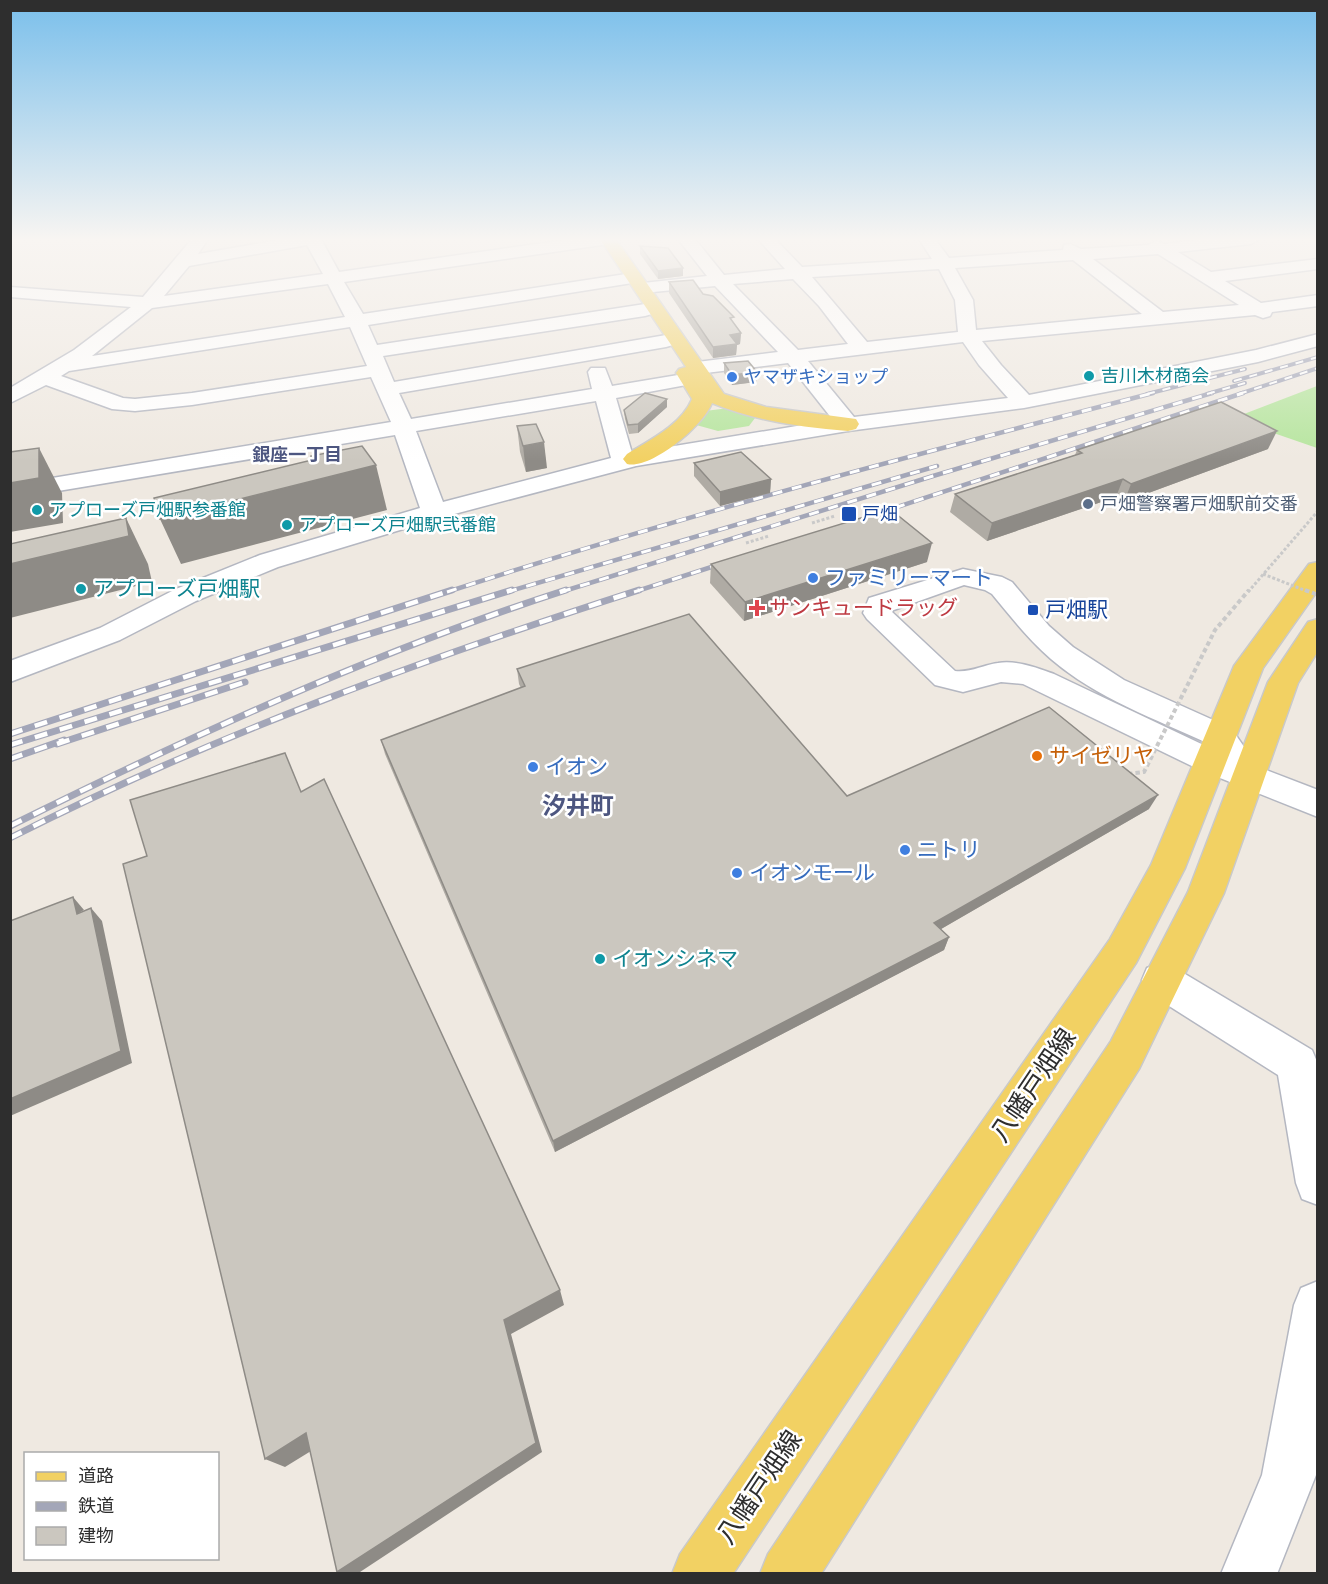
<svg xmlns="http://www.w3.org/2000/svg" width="1328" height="1584" viewBox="0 0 1328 1584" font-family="'Public Sans','Noto Sans JP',sans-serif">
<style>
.green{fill:#b6e59e}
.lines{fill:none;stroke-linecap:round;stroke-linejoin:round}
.minor-casing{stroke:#b4b7c1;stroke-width:3}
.major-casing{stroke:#c9c9c9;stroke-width:3}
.path{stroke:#c9c9c9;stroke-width:3;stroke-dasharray:3 2;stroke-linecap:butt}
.minor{fill:#fff;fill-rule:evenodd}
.major{fill:#f2d163;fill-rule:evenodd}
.rail-far2-casing{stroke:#a3a6b8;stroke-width:4}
.rail-far1-casing{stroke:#a3a6b8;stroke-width:4.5}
.rail-casing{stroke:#a3a6b8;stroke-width:7}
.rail-far2{stroke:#fff;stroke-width:2;stroke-dasharray:8;stroke-linecap:butt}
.rail-far1{stroke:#fff;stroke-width:3;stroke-dasharray:10;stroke-linecap:butt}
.rail{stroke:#fff;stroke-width:4.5;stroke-dasharray:13;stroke-linecap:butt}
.path-bridge-far1{stroke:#c9c9c9;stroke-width:3;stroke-dasharray:3 2;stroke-linecap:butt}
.path-bridge{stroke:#c9c9c9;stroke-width:4;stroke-dasharray:4.5 3;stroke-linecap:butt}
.wall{fill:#afaba4}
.shaded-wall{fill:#8e8b86}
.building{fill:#cbc7bf;stroke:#8e8b86;stroke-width:1.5}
.culture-dot{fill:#0f9aa8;stroke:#fff;stroke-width:2}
.shop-dot{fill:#3f7fe0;stroke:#fff;stroke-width:2}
.service-dot{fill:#5c6f8a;stroke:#fff;stroke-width:2}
.transit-dot{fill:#1a4fb4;stroke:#fff;stroke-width:2}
.health-dot{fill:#e0444e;stroke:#fff;stroke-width:2}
.food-dot{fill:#e8710a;stroke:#fff;stroke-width:2}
.labels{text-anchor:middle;stroke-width:5;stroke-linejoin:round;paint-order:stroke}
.far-culture-label{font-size:18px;fill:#0d838f;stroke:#fff;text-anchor:start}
.far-shop-label{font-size:18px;fill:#366cbe;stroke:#fff;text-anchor:start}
.far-neighbourhood-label{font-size:18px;font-weight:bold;fill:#4d5680;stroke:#fff}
.far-service-label{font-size:18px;fill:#4e5e75;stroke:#fff;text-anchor:start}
.far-transit-label{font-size:18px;fill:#164399;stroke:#fff;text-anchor:start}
.shop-label{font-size:21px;fill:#366cbe;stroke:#fff;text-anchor:start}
.culture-label{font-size:21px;fill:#0d838f;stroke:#fff;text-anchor:start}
.health-label{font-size:21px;fill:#be3a42;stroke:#fff;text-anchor:start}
.transit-label{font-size:21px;fill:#164399;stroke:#fff;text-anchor:start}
.food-label{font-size:21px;fill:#c56008;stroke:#fff;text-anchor:start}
.quarter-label{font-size:24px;font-weight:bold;fill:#4d5680;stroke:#fff}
.near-street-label{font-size:26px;fill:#2e2e2e;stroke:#fff}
</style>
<rect width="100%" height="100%" fill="#efe9e1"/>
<g class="green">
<path d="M1317 386V448L1262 429 1244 414Z"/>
<path d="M729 408 758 414 749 426 718 431 689 423 705 411Z"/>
</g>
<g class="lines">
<defs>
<g id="minor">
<path d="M192 239H208L198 254 284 239H321L339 272 572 239H617L609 244 344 282 363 314 626 274 632 275 635 279 632 283 626 284 368 325 377 345 645 304 652 306 654 310 652 314 645 316 383 356 394 382 666 335 673 337 676 341 673 345 666 347 399 393 411 419 592 389 588 372 591 368H605L612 386 690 373 697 375 700 379 697 383 616 398 632 453 833 420 788 363 697 374 690 372 687 368 690 364 697 362 778 352 715 286 643 293 637 292 634 288 637 284 643 283 707 276 678 239H695L724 275 785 269 758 239H775L802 267 932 259 919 239H935L949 258 1063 250 1064 245 1070 244 1081 249 1148 245 1156 241 1164 244 1205 239H1259L1251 244 1178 252 1211 272 1318 259V269L1225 281 1261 303 1318 295V306L1272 312 1270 316 1263 318 1255 315 982 341 1001 365 1029 395 1256 350 1318 334V346L1258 362 1024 408 848 431 636 466 443 517 278 567 196 601 120 640 10 682V661L100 628 176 589 260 555 420 508 395 435 10 499V485L391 422 371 377 192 405 135 411 112 409 46 385 10 403V388L74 350 131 307 10 297V287L143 297ZM307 245 323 274 164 296 189 266ZM1158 254 1239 305 1163 312 1093 259ZM1073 260 1142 314 976 330 973 300 955 268ZM939 269 955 300 958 332 867 342 812 277ZM793 279 819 306 848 344 798 350 733 284ZM328 284 345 317 92 356 152 308ZM350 327 367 366 192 393 135 399 123 398 61 376 69 371ZM963 342 979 365 1008 398 854 417 808 361ZM596 401 611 458 443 502 416 431Z"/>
<path d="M963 569 1002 577 1012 582 1049 626 1073 647 1124 680 1231 728 1258 767 1318 790V817L1200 770 1023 684 1001 682 963 692 935 685 867 619 863 613 869 598ZM964 585 985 590 992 594C1011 617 1029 640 1051 659 1096 698 1156 719 1209 744L1212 749 1054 674C1037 668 1017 660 998 663 983 665 970 673 955 671L891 611Z"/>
<path d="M1161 963 1175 968 1312 1050 1318 1064V1205L1302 1199 1296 1183 1278 1075 1147 992 1142 980 1147 968Z"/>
<path d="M1318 1281V1464L1316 1475 1277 1574H1221L1262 1475 1294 1305 1301 1288Z"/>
</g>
<g id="major">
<path d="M600 239H616L724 394 766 407 856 419 859 424 856 429 848 431C801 427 756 421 712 403 703 426 651 470 627 464L623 459 627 454C650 440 681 425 692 399L676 373 679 369 686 367Z"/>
<path d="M1318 562V590L1263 668 1185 868 1136 963 733 1574H672L680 1554 1110 939 1151 865 1234 666 1309 564Z"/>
<path d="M1318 619V651L1298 683 1224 893 1139 1069 821 1574H760L768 1554 1111 1041 1188 892 1268 682 1308 622Z"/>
</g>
</defs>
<use href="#minor" class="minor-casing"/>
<use href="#major" class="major-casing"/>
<g class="path">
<path d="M812 523 835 516"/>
<path d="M746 543 769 536"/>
</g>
<use href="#minor" class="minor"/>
<use href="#major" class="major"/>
<defs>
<g id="rail-far2">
<path d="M1234 381 1318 357"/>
<path d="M1147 394 1245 369"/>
<path d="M1207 394 1245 383"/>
<path d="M1239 394 1318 368"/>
</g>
<g id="rail-far1">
<path d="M876 514 1243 393"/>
<path d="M447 592C680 516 917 454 1153 393"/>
<path d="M507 592 937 466"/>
<path d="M561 592 933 476 1212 393"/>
<path d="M634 592 727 562"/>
</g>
<g id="rail">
<path d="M10 734 452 590"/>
<path d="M57 744 245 682"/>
<path d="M10 745 512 590"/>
<path d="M10 759 64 740"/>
<path d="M10 826C191 736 374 652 566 590"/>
<path d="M10 838C211 736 424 659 639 590"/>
</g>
</defs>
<use href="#rail-far2" class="rail-far2-casing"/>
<use href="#rail-far1" class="rail-far1-casing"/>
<use href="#rail" class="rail-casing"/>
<use href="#rail-far2" class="rail-far2"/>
<use href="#rail-far1" class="rail-far1"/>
<use href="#rail" class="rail"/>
<g class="path-bridge-far1">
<path d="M1263 574 1309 592"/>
<path d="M1248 592 1318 511"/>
</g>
<g class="path-bridge">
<path d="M1305 590 1318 595"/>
<path d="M1128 774 1144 772 1215 630 1249 590"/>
</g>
</g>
<g class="wall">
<path d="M640 246 683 276 658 279 640 254Z"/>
<path d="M669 282 703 294 734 324 741 333 740 344 737 345 736 355 713 358 669 293Z"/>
<path d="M724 363 757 372 756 382 732 385 724 373Z"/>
<path d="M667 407 638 433 629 434 625 419 624 410Z"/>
<path d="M517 426 547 468 526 472 520 452Z"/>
<path d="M1268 449 1124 502 1116 497 987 541 950 512 955 494 1075 455 1077 450Z"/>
<path d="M694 463 771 479 770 493 720 506 694 476Z"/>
<path d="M927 562 744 621 710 583 711 564Z"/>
<path d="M517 669 847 796 1149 809 941 929 949 937 944 950 555 1152 385 754 381 740 521 688 519 684Z"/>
</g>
<g class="shaded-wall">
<path d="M683 268V276L658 279V271Z"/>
<path d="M741 333 740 344 737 345 736 355 713 358V347L730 335Z"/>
<path d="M757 372 756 382 732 385V375Z"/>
<path d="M667 399V407L638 433V424Z"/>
<path d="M1277 431 1268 449 1124 502 1131 484Z"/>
<path d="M544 442 547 468 526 472 523 446Z"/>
<path d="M39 448 62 493 63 523 10 532V483Z"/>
<path d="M376 465 387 510 181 564 160 519Z"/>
<path d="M771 479 770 493 720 506V492Z"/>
<path d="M1123 479 1116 497 987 541 992 523Z"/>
<path d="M126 518 148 564 152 582 10 618V564Z"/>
<path d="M932 543 927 562 744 621 745 602Z"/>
<path d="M1158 795 1149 809 929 936 934 923Z"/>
<path d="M73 897 84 910 77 914Z"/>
<path d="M91 908 102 921 132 1063 10 1116V1099Z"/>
<path d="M949 937 944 950 555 1152 553 1141Z"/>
<path d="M560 1290 564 1305 511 1334 542 1452 357 1574 337 1572 504 1320Z"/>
<path d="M306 1433 324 1443 285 1467 265 1459Z"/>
</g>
<g class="building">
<path d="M640 246 668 248 683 268 658 271Z"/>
<path d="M693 280 703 294 713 296 734 317 730 318 741 333 730 335 737 344 713 347 669 282Z"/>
<path d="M748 361 757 372 732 375 724 363Z"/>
<path d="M645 393 667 399 638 424 628 425 624 410Z"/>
<path d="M1221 402 1277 431 1131 484 1123 479 992 523 955 494 1082 453 1077 450Z"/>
<path d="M536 424 544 442 523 446 517 426Z"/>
<path d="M362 446 376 465 160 519 154 498 312 460 311 456Z"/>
<path d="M39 448V478L10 483V452Z"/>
<path d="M741 452 771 479 720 492 694 463Z"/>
<path d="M890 509 932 543 745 602 711 564Z"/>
<path d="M126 518 129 536 10 564V544Z"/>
<path d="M689 614 847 796 1049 707 1158 795 934 923 949 937 553 1141 381 740 525 686 517 669Z"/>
<path d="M285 753 301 792 324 779 560 1290 504 1320 536 1443 337 1572 306 1433 265 1459 123 864 147 856 130 800Z"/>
<path d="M73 897 77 914 91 908 121 1051 10 1099V921Z"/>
</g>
<linearGradient id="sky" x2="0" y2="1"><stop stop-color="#7abfeb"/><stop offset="0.52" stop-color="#f8f5f2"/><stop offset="1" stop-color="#f8f5f2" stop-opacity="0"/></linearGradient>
<rect width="1328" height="461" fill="url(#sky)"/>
<g class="culture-dot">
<circle cx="1089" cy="376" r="6"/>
<circle cx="37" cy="510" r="6"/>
<circle cx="287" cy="525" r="6"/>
<circle cx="81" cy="589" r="6"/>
<circle cx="600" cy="959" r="6"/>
</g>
<g class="shop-dot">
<circle cx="732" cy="377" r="6"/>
<circle cx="813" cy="578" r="6"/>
<circle cx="533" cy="767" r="6"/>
<circle cx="905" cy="850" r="6"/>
<circle cx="737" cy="873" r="6"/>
</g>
<circle class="service-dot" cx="1088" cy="504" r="6"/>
<g class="transit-dot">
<rect x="841" y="506" width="16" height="16" rx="3"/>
<rect x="1027" y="604" width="12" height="12" rx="3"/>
</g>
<path class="health-dot" d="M754 599h6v6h6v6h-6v6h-6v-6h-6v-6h6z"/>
<circle class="food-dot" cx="1037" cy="756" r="6"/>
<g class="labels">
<g class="far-culture-label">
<text x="1101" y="382">吉川木材商会</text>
<text x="49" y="516">アプローズ戸畑駅参番館</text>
<text x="299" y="531">アプローズ戸畑駅弐番館</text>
</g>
<g class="far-shop-label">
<text x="744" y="383">ヤマザキショップ</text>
</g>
<g class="far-neighbourhood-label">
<text x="297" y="461">銀座一丁目</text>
</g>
<g class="far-service-label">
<text x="1100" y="510">戸畑警察署戸畑駅前交番</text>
</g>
<g class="far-transit-label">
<text x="862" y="520">戸畑</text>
</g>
<g class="shop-label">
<text x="825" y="585">ファミリーマート</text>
<text x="545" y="774">イオン</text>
<text x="917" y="857">ニトリ</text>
<text x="749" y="880">イオンモール</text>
</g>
<g class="culture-label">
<text x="93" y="596">アプローズ戸畑駅</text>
<text x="612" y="966">イオンシネマ</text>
</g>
<g class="health-label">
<text x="769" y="615">サンキュードラッグ</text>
</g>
<g class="transit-label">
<text x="1045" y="617">戸畑駅</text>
</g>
<g class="food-label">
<text x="1049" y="763">サイゼリヤ</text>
</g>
<g class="quarter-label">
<text x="578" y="814">汐井町</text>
</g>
<g class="near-street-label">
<text transform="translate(1033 1085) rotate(-56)" y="9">八幡戸畑線</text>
<text transform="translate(759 1487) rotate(-56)" y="9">八幡戸畑線</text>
</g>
</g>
<rect width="1328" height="1584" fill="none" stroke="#2e2e2e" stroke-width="24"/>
<rect x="24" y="1452" width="195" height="108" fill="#ffffff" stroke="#ababab" stroke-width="1.5"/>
<rect x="36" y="1472" width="30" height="9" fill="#f2d163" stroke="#ababab" stroke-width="1.5"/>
<text x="78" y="1482" font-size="18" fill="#2e2e2e">道路</text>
<rect x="36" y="1502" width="30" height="9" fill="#a3a6b8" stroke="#ababab" stroke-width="1.5"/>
<text x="78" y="1512" font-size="18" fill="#2e2e2e">鉄道</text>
<rect x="36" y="1527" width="30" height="18" fill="#cbc7bf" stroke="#ababab" stroke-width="1.5"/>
<text x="78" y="1542" font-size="18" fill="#2e2e2e">建物</text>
</svg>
